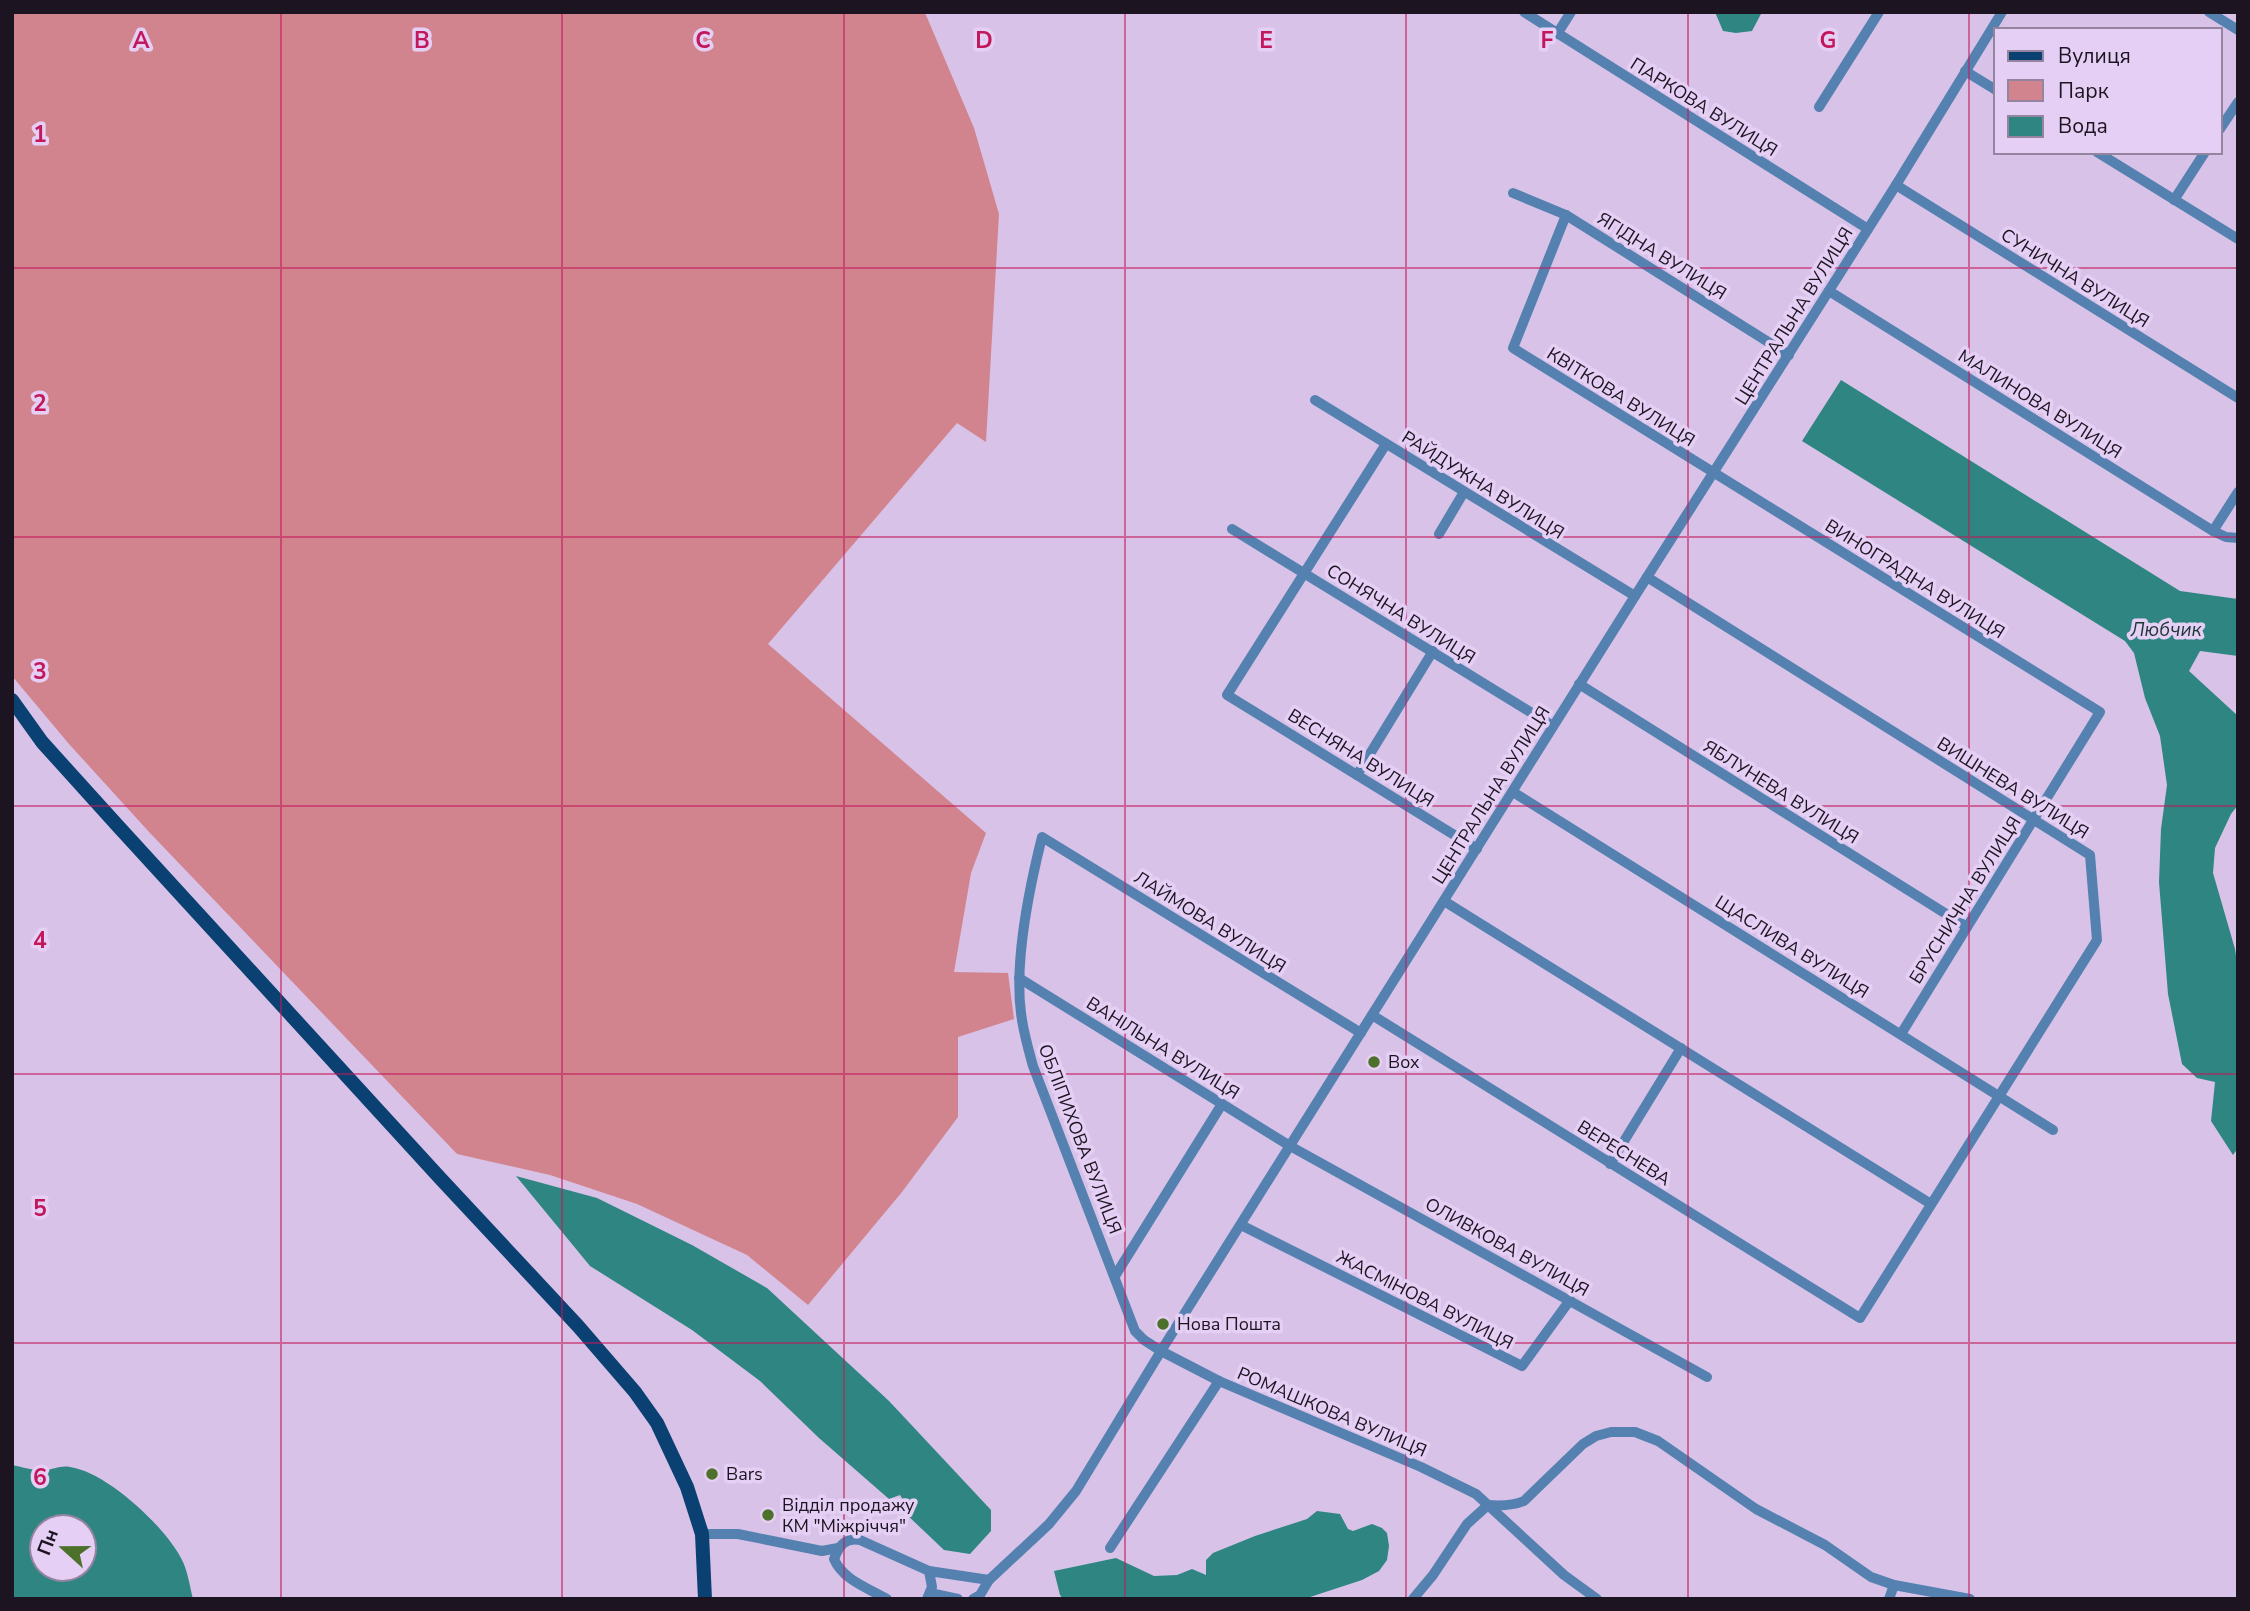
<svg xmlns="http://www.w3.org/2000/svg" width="2250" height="1611" viewBox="0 0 2250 1611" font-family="'Nunito Sans',sans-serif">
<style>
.green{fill:#d1848e}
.water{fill:#2e8582;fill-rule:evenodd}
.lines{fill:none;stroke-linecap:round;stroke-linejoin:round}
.minor{stroke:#5581b1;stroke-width:10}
.primary{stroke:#0b4072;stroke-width:14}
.grid{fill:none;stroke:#c2185b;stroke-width:2;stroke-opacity:0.55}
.poi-dot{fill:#4d712a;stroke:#e5cff4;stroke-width:2.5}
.labels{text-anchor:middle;stroke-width:7;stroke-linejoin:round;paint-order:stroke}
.street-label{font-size:18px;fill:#1c1421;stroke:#e5cff4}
.poi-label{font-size:18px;fill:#1c1421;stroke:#e5cff4;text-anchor:start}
.water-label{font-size:19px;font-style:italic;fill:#1c3736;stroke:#e5cff4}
.grid-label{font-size:23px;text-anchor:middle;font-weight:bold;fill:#c2185b;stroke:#e5cff4;stroke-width:7;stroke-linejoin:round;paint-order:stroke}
</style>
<rect width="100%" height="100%" fill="#d8c2e7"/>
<path class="green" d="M12 12H923L926 15 974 128 999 214 986 442 957 423 768 644 986 833 971 873 954 972 1008 973 1014 1019 958 1037V1117L902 1192 808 1305 747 1255 637 1204 550 1175 457 1154 150 833 69 744 12 676Z"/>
<g class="water">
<path d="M1715 12H1762L1752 31 1736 33 1723 31Z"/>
<path d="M1841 380 2180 591 2238 599V656L2200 651 2189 671 2238 716V805L2231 814 2215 848 2213 873 2235 949 2238 969V1148L2233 1155 2211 1121 2215 1082 2197 1078 2182 1064 2168 994 2159 882 2161 829 2167 785 2160 736 2145 698 2134 653 2125 641 1802 441Z"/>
<path d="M516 1176 597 1198 692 1245 767 1288 889 1401 991 1510V1531L970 1554 944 1550 905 1513V1503L900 1495 889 1499 819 1438 760 1381 692 1330 590 1266Z"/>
<path d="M12 1465C23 1467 33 1471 44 1470 53 1470 61 1465 70 1467 107 1472 168 1529 183 1562 188 1573 190 1587 193 1599H12ZM84 1527V1569H42V1527Z"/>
<path d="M1317 1511 1340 1514 1348 1529 1353 1531 1372 1524 1382 1528 1387 1533 1389 1546 1387 1560 1379 1571 1362 1580 1304 1599H1063L1060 1595 1054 1571 1116 1558 1154 1576 1177 1575 1192 1569 1206 1575V1560L1213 1553 1255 1536 1307 1519Z"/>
</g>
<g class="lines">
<g class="minor">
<path d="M1524 12 1868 229"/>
<path d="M2209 12 2238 30"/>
<path d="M1557 34 1571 12"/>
<path d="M1965 71 1996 90"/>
<path d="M1819 107 1879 12"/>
<path d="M2220 129 2238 102"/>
<path d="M2097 152 2238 239"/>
<path d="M1896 185 2238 398"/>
<path d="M1513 193 1566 215 1789 355"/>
<path d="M2174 200 2205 152"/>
<path d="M1566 215 1513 348 2100 712 1901 1034"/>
<path d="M1829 291 2213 531 2226 537 2238 538"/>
<path d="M1315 400 1635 596"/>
<path d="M1386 444 1227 695 1477 849"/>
<path d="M1232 529 1553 726"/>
<path d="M2213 531 2238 492"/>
<path d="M1439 534 1464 492"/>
<path d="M1579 684 1967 927"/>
<path d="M1357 775 1433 651"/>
<path d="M1513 792 2053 1130"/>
<path d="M1444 901 1931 1204"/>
<path d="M1019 978 1290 1146 1707 1377"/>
<path d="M1372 1015 1860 1318 2097 940 2090 855 1647 577"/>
<path d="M1361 1033 1042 837C1029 889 1014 960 1021 1013 1023 1031 1028 1048 1033 1066L1135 1331 1144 1340 1161 1351 1219 1381 1421 1467 1476 1494 1564 1575 1597 1599"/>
<path d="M1610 1164 1681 1048"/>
<path d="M1241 1225 1522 1366 1570 1300"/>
<path d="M1115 1276 1222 1104"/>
<path d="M1488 1505C1501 1506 1512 1506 1524 1501L1583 1444 1596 1436 1611 1432H1635L1658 1441 1756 1509 1825 1545 1871 1577 1894 1585 1970 1599"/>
<path d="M702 1534H738L822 1551 838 1548"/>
<path d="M1110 1548 1219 1381"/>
<path d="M929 1571 989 1580"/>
<path d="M930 1593 958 1599"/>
<path d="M887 1599C868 1588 843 1580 834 1559 839 1546 845 1537 860 1540L929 1571 932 1587 927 1599"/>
<path d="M973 1599 980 1595 989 1580 1049 1524 1076 1491 1161 1351 1635 596 1896 185 2002 12"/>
<path d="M1413 1599 1433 1575 1467 1524 1488 1505"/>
<path d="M1889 1599 1894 1585"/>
</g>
<path class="primary" d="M12 700 42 742 117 825 440 1178 578 1326 635 1392 657 1423 687 1487 702 1534 705 1599"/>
</g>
<path class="grid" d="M281 12V1599M562 12V1599M844 12V1599M1125 12V1599M1406 12V1599M1688 12V1599M1969 12V1599M12 268H2238M12 537H2238M12 806H2238M12 1074H2238M12 1343H2238"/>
<g class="poi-dot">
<circle cx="1374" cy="1062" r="7"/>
<circle cx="1163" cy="1324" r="7"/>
<circle cx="712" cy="1474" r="7"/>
<circle cx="768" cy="1515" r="7"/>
</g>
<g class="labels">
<g class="street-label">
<text transform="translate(1704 107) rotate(32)" y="6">ПАРКОВА ВУЛИЦЯ</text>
<text transform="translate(1662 256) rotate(32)" y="6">ЯГІДНА ВУЛИЦЯ</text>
<text transform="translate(2075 278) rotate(32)" y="6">СУНИЧНА ВУЛИЦЯ</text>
<text transform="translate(1794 316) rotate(-58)" y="6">ЦЕНТРАЛЬНА ВУЛИЦЯ</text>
<text transform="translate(1621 397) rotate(32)" y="6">КВІТКОВА ВУЛИЦЯ</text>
<text transform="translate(2040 404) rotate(32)" y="6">МАЛИНОВА ВУЛИЦЯ</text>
<text transform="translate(1483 485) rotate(32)" y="6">РАЙДУЖНА ВУЛИЦЯ</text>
<text transform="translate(1915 579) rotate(32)" y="6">ВИНОГРАДНА ВУЛИЦЯ</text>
<text transform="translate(1401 614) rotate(32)" y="6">СОНЯЧНА ВУЛИЦЯ</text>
<text transform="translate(1361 758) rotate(32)" y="6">ВЕСНЯНА ВУЛИЦЯ</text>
<text transform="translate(2013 788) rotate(32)" y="6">ВИШНЕВА ВУЛИЦЯ</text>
<text transform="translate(1781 792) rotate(32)" y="6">ЯБЛУНЕВА ВУЛИЦЯ</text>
<text transform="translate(1491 795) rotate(-58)" y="6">ЦЕНТРАЛЬНА ВУЛИЦЯ</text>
<text transform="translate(1965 900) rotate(-58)" y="6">БРУСНИЧНА ВУЛИЦЯ</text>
<text transform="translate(1210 922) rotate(32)" y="6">ЛАЙМОВА ВУЛИЦЯ</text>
<text transform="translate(1792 947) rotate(32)" y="6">ЩАСЛИВА ВУЛИЦЯ</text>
<text transform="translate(1163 1048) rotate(32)" y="6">ВАНІЛЬНА ВУЛИЦЯ</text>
<text transform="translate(1080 1139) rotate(69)" y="6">ОБЛІПИХОВА ВУЛИЦЯ</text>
<text transform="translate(1624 1153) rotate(32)" y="6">ВЕРЕСНЕВА</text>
<text transform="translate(1507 1247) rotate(29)" y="6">ОЛИВКОВА ВУЛИЦЯ</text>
<text transform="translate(1425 1300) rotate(27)" y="6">ЖАСМІНОВА ВУЛИЦЯ</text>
<text transform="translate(1332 1412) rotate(23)" y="6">РОМАШКОВА ВУЛИЦЯ</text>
</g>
<g class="poi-label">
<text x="1388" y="1068">Box</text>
<text x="1177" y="1330">Нова Пошта</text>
<text x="726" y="1480">Bars</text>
<text x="782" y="1511">Відділ продажу<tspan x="782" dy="21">КМ "Міжріччя"</tspan></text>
</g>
<g class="water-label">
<text x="2166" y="636">Любчик</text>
</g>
</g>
<g class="grid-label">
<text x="141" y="48">A</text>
<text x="422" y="48">B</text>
<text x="703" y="48">C</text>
<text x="984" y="48">D</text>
<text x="1266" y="48">E</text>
<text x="1547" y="48">F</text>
<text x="1828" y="48">G</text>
<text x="40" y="142">1</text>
<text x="40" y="411">2</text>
<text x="40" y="679">3</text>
<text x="40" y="948">4</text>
<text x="40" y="1216">5</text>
<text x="40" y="1485">6</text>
</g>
<rect width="2250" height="1611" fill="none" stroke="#1c1421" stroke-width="28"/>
<rect x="1994" y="28" width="228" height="126" fill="#e5cff4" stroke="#9584a0" stroke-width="2"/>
<rect x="2008" y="51" width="35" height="10" fill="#0b4072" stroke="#9584a0" stroke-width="2"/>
<text x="2058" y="63" font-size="21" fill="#1c1421">Вулиця</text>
<rect x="2008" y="80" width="35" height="21" fill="#d1848e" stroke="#9584a0" stroke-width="2"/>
<text x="2058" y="98" font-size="21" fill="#1c1421">Парк</text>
<rect x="2008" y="116" width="35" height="21" fill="#2e8582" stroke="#9584a0" stroke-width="2"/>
<text x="2058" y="133" font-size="21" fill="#1c1421">Вода</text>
<g transform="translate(63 1548) rotate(291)"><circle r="33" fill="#e5cff4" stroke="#9584a0" stroke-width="2"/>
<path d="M0-5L12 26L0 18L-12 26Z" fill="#4d712a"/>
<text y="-10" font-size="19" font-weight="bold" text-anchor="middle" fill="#1c1421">Пн</text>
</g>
</svg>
